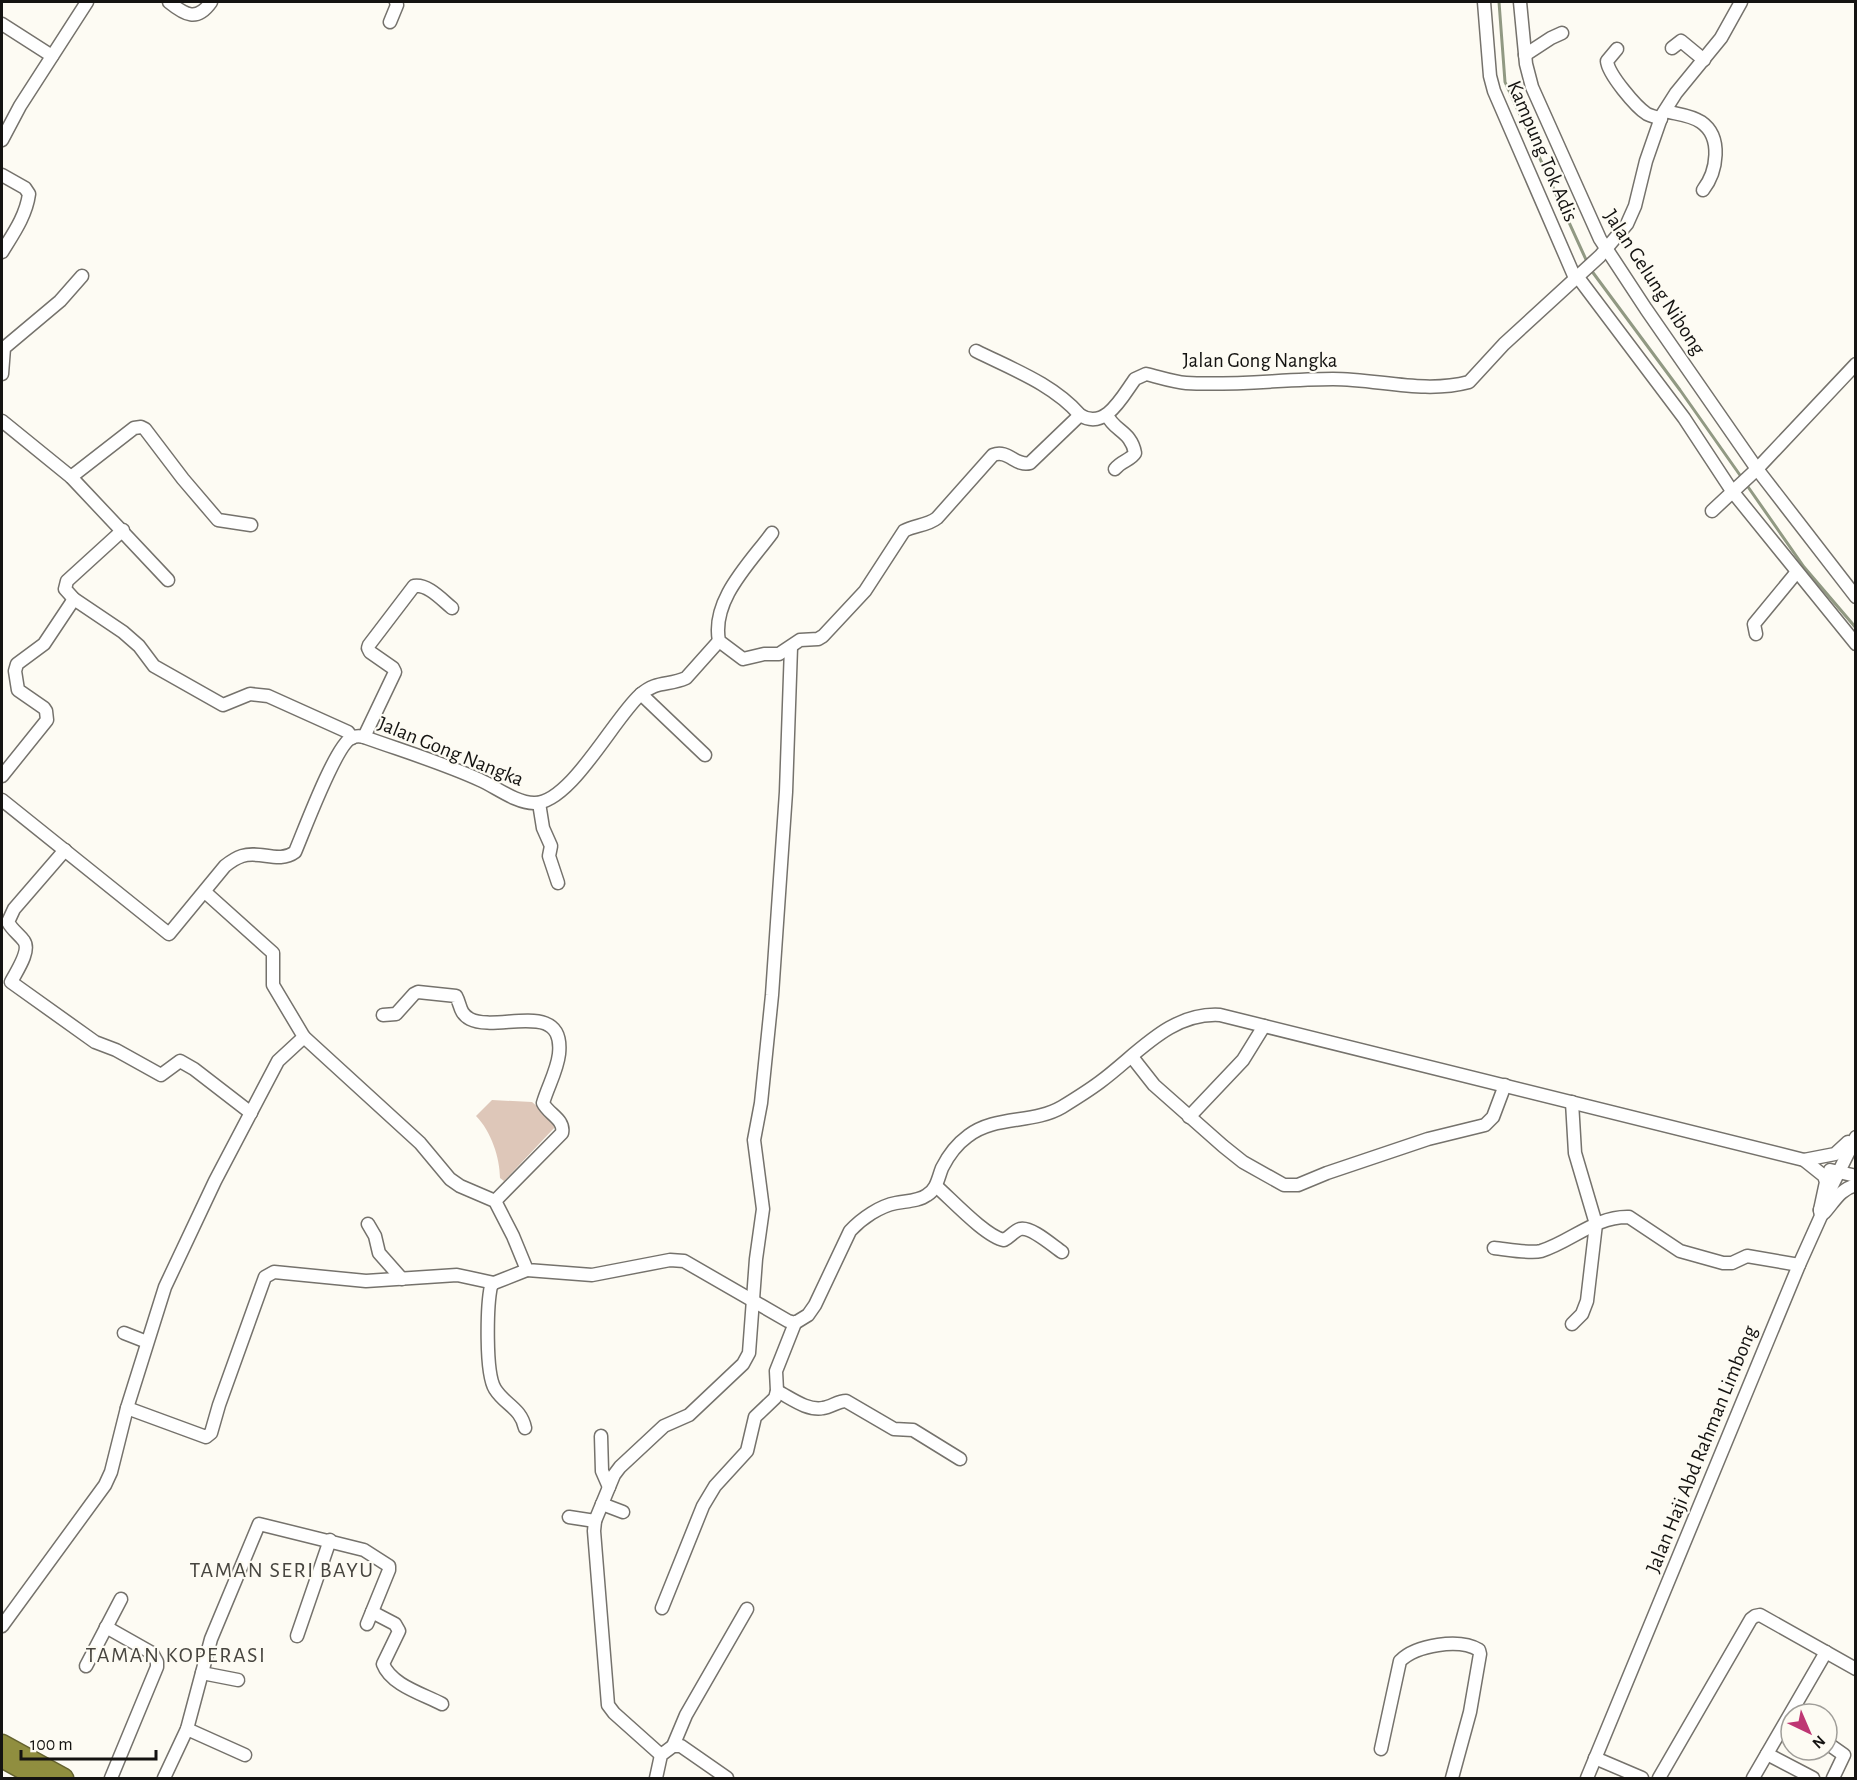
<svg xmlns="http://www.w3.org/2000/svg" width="1857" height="1780" viewBox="0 0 1857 1780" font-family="'Alegreya Sans',sans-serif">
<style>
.green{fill:#dec7b9}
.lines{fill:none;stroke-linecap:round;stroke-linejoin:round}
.stream{stroke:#919983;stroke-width:3}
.minor-casing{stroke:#75726c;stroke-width:15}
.highway-casing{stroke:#65632f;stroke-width:21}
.minor{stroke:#fff;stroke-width:12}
.highway{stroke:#908e3f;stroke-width:18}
.labels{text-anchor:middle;stroke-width:4.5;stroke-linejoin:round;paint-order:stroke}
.street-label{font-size:21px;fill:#141311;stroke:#fdfbf3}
.neighbourhood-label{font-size:22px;letter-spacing:1.5px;fill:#47453f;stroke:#fdfbf3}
</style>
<rect width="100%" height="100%" fill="#fdfbf3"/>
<path class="green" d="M492 1100 532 1102 554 1121 556 1126 504 1181 500 1178C500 1158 491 1131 476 1116Z"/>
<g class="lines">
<g class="stream">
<path d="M1499 2 1505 82 1588 264"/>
<path d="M1591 270 1680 390 1742 478"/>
<path d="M1746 484 1804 567 1856 628"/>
</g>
<defs>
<g id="minor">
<path d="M169 2C185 15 197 22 211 2"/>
<path d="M1484 2 1490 76 1494 91 1575 278"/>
<path d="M1520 2 1526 64 1532 87 1600 239 1646 309 1757 469 1856 597"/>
<path d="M390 22 397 5 396 2"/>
<path d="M2 24 52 56"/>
<path d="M1672 48 1681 41 1704 60"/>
<path d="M1617 49 1607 61C1608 74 1636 107 1647 114 1651 116 1656 117 1661 119"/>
<path d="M1525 55 1551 38 1562 33"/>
<path d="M1665 111C1676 114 1691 115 1701 122 1723 137 1717 172 1703 190"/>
<path d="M2 140 20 106 87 2"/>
<path d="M2 175 25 188 29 194C26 216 13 234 2 252"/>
<path d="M1577 276 1684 418 1732 491 1856 644"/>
<path d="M976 351C1012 369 1053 384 1080 415"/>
<path d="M2 374 4 348 60 301 82 276"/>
<path d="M1107 415C1114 431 1131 431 1135 453 1131 460 1121 461 1115 469"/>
<path d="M2 421 71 477 168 580"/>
<path d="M71 477 134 428 141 427 145 429 183 479 218 520 251 525"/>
<path d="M1712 511 1757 469 1856 364"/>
<path d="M123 530 67 581 65 589 74 599 123 632 139 646 154 666 223 705 250 694 268 696 348 732 352 738"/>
<path d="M772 533C750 563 711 600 719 641L743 659 764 654H779L800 640 818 639 823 636 865 591 904 531C914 525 927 526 937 518L993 455C1008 449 1016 467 1030 463L1080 415C1105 431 1122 397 1135 379L1146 374C1159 377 1173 382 1186 383 1235 386 1284 379 1333 379 1378 379 1424 394 1469 382L1504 344 1600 256 1627 224 1635 206 1646 161 1662 115 1676 93 1721 38 1741 2"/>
<path d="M1756 634 1754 624 1796 573"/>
<path d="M641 694 705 755"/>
<path d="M364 737 395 672 393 668 370 652 368 648 369 645 414 586C428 584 441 599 452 608"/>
<path d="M2 776 47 720 46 711 44 708 18 690 15 671 17 664 44 644 74 599"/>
<path d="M2 800 169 934 225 866C230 862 236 858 242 856 260 850 279 864 295 852 304 831 335 747 351 738 355 736 360 736 364 737 403 751 443 763 480 780 496 787 516 803 534 803 570 804 614 718 640 695 657 680 668 686 686 678L719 641"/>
<path d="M539 803 543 828 551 846 549 856 558 883"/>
<path d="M65 850 14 909 8 922C12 930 19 934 24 941 31 951 16 972 11 982L95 1042 116 1050 161 1075 180 1061 194 1069 251 1113"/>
<path d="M383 1015 396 1014 414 994 418 992 456 996C461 1005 459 1013 470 1019 497 1033 565 998 559 1054 557 1071 548 1086 543 1103 548 1114 565 1119 562 1133L495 1201"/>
<path d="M304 1037 420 1143 450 1179 460 1186 495 1201 513 1236 527 1270 592 1275 670 1260 684 1261 788 1321 795 1323 808 1315 815 1305 850 1231C862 1218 880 1206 896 1203 906 1201 919 1201 927 1195 937 1189 938 1178 942 1168 948 1156 957 1144 968 1136 995 1115 1033 1124 1062 1107 1075 1099 1088 1091 1100 1082 1138 1054 1170 1012 1220 1015L1804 1160 1824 1176 1826 1182 1820 1210"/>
<path d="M1132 1057 1154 1085 1223 1146 1243 1162 1284 1185H1298L1327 1173 1428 1139 1485 1125 1493 1117 1505 1085"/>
<path d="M1189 1117 1243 1060 1264 1026"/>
<path d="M1804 1160 1835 1154 1848 1142"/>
<path d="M1830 1170 1856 1176"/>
<path d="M936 1186C951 1199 986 1237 1004 1240 1010 1237 1014 1231 1020 1229 1031 1226 1053 1246 1062 1252"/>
<path d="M1824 1213C1834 1202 1840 1189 1856 1185"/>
<path d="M368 1224 375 1236 379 1253 402 1279"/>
<path d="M1494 1248C1506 1249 1530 1254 1541 1251 1571 1242 1595 1216 1629 1217L1680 1251 1723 1263H1732L1747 1256 1799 1265"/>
<path d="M1572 1324 1582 1314 1587 1301 1596 1224 1575 1153 1572 1102"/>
<path d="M124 1333 147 1342"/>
<path d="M777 1391C791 1398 807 1411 823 1408 831 1407 838 1401 846 1401L894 1429 913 1430 960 1459"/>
<path d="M127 1408 206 1437 211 1433 219 1405 265 1277 274 1272 366 1281 457 1275 494 1283"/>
<path d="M525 1428C521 1408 505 1405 495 1389 485 1373 487 1305 491 1286L494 1283 527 1270"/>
<path d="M601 1436 602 1471 609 1487"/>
<path d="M602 1504 623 1512"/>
<path d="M569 1517 595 1521"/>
<path d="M662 1608 703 1506 715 1486 747 1451 755 1417 775 1398 777 1391 776 1371 795 1323"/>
<path d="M372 1612 395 1624 399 1631 383 1664C391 1685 423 1694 442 1704"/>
<path d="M2 1626 105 1485 111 1472 127 1408 165 1287 215 1181 278 1061 304 1037 273 985V953L205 892"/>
<path d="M106 1627 152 1653 157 1662V1667L111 1778"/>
<path d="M297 1636 330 1540"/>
<path d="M86 1666 121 1599"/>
<path d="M202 1673 238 1680"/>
<path d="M187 1729 245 1755"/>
<path d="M1827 1743 1844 1755 1833 1778"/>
<path d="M673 1746 686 1715 747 1609"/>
<path d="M1381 1749 1400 1661C1416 1645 1459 1638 1479 1650L1480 1654 1470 1712 1452 1778"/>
<path d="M1767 1754 1813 1778"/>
<path d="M661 1755 614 1713 608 1705 594 1531 595 1521 614 1475 620 1467 664 1426 689 1415 743 1364 749 1353 756 1259 763 1209 754 1140 761 1103 772 995 786 792 791 647"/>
<path d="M1595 1758 1642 1778"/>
<path d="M164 1778 187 1729 211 1639 259 1524 364 1550 389 1566V1570L367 1624"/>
<path d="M656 1778 661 1755 673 1746H681L727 1778"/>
<path d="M1587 1778 1799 1265 1821 1216 1820 1210 1856 1137"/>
<path d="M1659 1778 1751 1619 1755 1616 1760 1615 1856 1669"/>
<path d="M1753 1778 1826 1652"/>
</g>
<g id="highway">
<path d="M2 1744 64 1778"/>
<path d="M2 1758 38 1778"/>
</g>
</defs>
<use href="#minor" class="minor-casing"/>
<use href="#highway" class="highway-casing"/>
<use href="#minor" class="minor"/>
<use href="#highway" class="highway"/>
</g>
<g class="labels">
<g class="street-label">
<text transform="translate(1543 151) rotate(67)" y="7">Kampung Tok Adis</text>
<text transform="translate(1655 282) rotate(57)" y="7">Jalan Gelung Nibong</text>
<text x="1260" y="367">Jalan Gong Nangka</text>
<text transform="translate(451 751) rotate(22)" y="7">Jalan Gong Nangka</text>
<text transform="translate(1701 1449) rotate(-68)" y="7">Jalan Haji Abd Rahman Limbong</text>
</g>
<g class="neighbourhood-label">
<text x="282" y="1577">TAMAN SERI BAYU</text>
<text x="176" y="1662">TAMAN KOPERASI</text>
</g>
</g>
<rect width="1857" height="1780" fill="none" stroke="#141311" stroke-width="6"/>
<g transform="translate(1809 1732) rotate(136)"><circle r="28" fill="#fdfbf3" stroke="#a09e99" stroke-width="1.5"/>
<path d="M0-4.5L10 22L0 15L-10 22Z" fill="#be3673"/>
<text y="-9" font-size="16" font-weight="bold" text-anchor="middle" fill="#141311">N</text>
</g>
<path d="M21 1750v9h135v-9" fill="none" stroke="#141311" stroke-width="3"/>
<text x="30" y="1750" font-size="18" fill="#141311" stroke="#fdfbf3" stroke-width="4.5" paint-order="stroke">100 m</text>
</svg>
